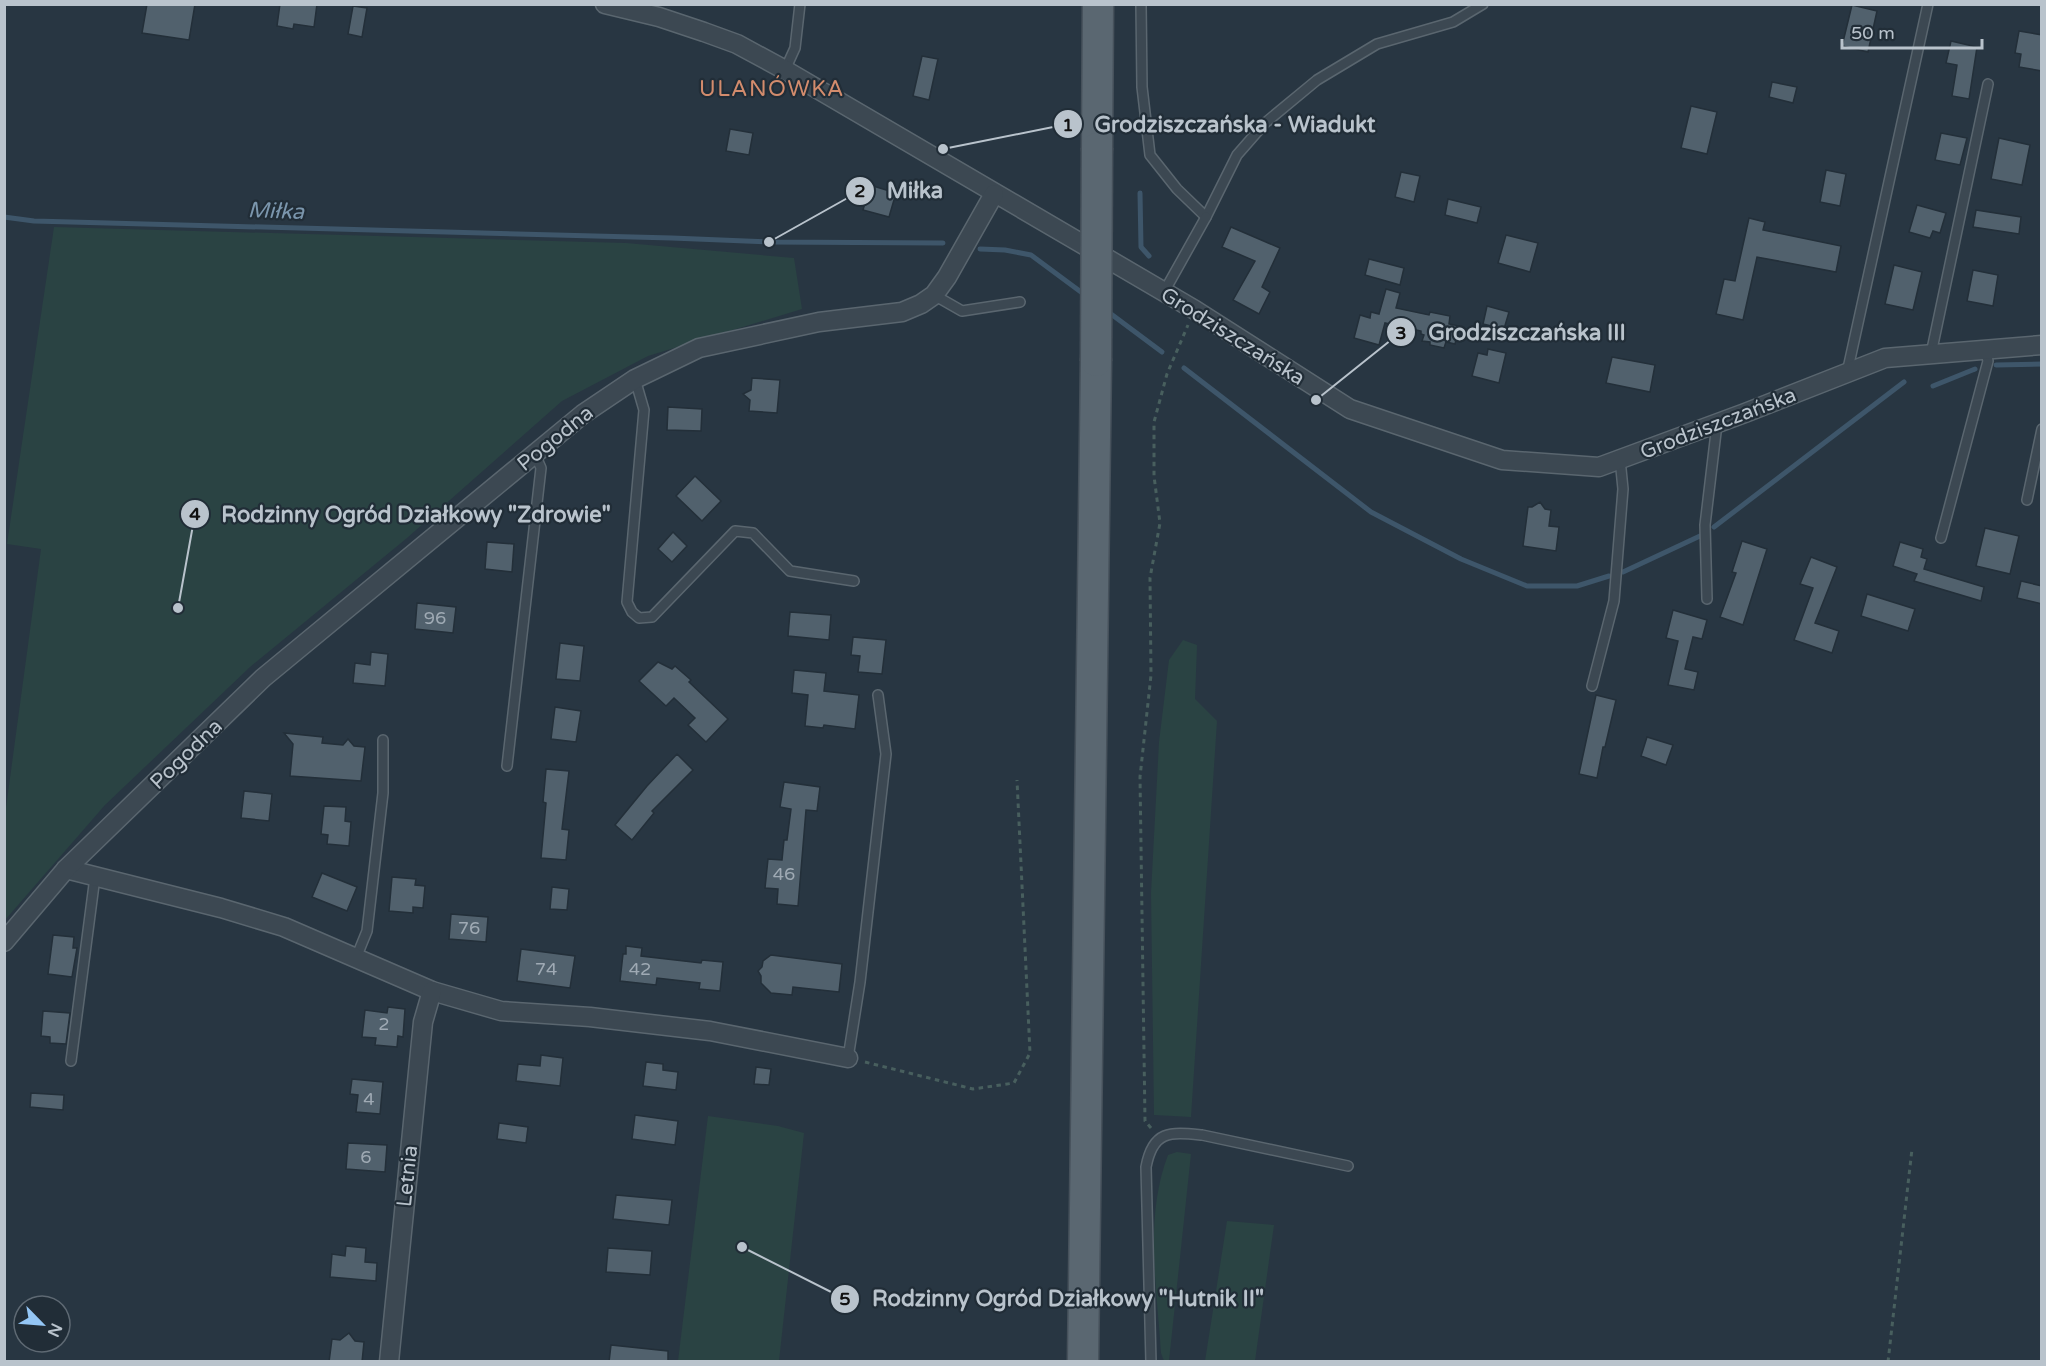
<svg xmlns="http://www.w3.org/2000/svg" width="2046" height="1366" viewBox="0 0 2046 1366" font-family="'Varela Round',sans-serif">
<style>
.green{fill:#2a4343}
.lines{fill:none;stroke-linecap:round;stroke-linejoin:round}
.stream{stroke:#3e566a;stroke-width:5}
.building{fill:#51616d;stroke:#232f39;stroke-width:1.5}
.service-casing{stroke:#5a666f;stroke-width:12}
.minor-casing{stroke:#5a666f;stroke-width:21}
.primary-casing{stroke:#46515b;stroke-width:33}
.path{stroke:#485f5e;stroke-width:3;stroke-dasharray:4.5 4.5;stroke-linecap:butt}
.service{stroke:#3c4852;stroke-width:9}
.minor{stroke:#3c4852;stroke-width:18}
.primary{stroke:#5a6771;stroke-width:30}
.primary-bridge-casing{stroke:#46515b;stroke-width:33;stroke-linecap:butt}
.primary-bridge{stroke:#5a6771;stroke-width:30}
.labels{text-anchor:middle;stroke-width:4.5;stroke-linejoin:round;paint-order:stroke}
.number-label{font-size:18px;fill:#9faab4}
.street-label{font-size:21px;fill:#b9c3cc;stroke:#212d37}
.neighbourhood-label{font-size:22px;letter-spacing:1.5px;fill:#d38c6d;stroke:#212d37}
.water-label{font-size:22px;font-style:italic;fill:#7b96ad;stroke:#212d37}
.leader{fill:none;stroke:#b9c3cc;stroke-width:2}
.callout-dot{fill:#b9c3cc;stroke:#212d37;stroke-width:2}
.mark-label{font-size:18px;text-anchor:middle;font-weight:bold;fill:#111}
.callout-label{font-size:22px;text-anchor:middle;font-weight:bold;fill:#b9c3cc;stroke:#212d37;stroke-width:4.5;stroke-linejoin:round;paint-order:stroke}
</style>
<rect width="100%" height="100%" fill="#283642"/>
<g class="green">
<path d="M54 227 626 243 794 258 802 309 648 356 562 401 407 538 250 667 105 805 5 920V815L41 549 7 544Z"/>
<path d="M1183 640 1197 645 1195 699 1217 721 1191 1117 1154 1115 1151 893 1159 742 1169 660Z"/>
<path d="M708 1116 778 1126 804 1133 779 1361H678Z"/>
<path d="M1177 1152 1191 1154 1169 1361H1164L1161 1353C1157 1288 1144 1218 1168 1155Z"/>
<path d="M1227 1221 1274 1225 1255 1361H1205Z"/>
</g>
<g class="lines">
<g class="stream">
<path d="M1140 193 1141 247 1149 256"/>
<path d="M4 217 34 221 672 238 769 242 943 243"/>
<path d="M980 249 1005 250 1031 255 1085 295"/>
<path d="M1107 311 1162 352"/>
<path d="M1996 365 2042 364"/>
<path d="M1184 368 1371 512 1461 559 1527 586H1577L1609 576"/>
<path d="M1933 386 1975 369"/>
<path d="M1714 527 1904 382"/>
<path d="M1623 572 1700 536"/>
</g>
</g>
<g class="building">
<path d="M147 4H195L189 40 142 33Z"/>
<path d="M280 4H317L314 27 294 24 293 29 277 26Z"/>
<path d="M1852 5 1877 11 1868 52 1842 46Z"/>
<path d="M353 6 367 8 362 37 348 34Z"/>
<path d="M2019 31 2042 35V71L2019 67 2021 54 2015 53Z"/>
<path d="M1951 41 1977 47 1969 99 1952 96 1957 65 1946 63Z"/>
<path d="M922 56 938 59 929 100 913 96Z"/>
<path d="M1772 82 1797 87 1793 103 1769 97Z"/>
<path d="M1691 106 1717 112 1707 154 1681 148Z"/>
<path d="M730 129 753 133 749 155 726 151Z"/>
<path d="M1941 133 1967 138 1960 165 1935 160Z"/>
<path d="M1999 138 2030 145 2022 185 1991 179Z"/>
<path d="M1826 170 1846 174 1840 206 1820 202Z"/>
<path d="M1401 172 1420 176 1414 202 1395 197Z"/>
<path d="M870 185 896 193 889 217 863 210Z"/>
<path d="M1448 199 1481 207 1477 223 1445 215Z"/>
<path d="M1917 205 1946 213 1940 233 1933 231 1930 238 1909 232Z"/>
<path d="M1976 210 2021 217 2019 234 1973 227Z"/>
<path d="M1749 218 1765 222 1763 230 1841 246 1836 272 1757 257 1743 320 1716 314 1724 279 1735 281Z"/>
<path d="M1231 227 1280 248 1262 287 1270 292 1259 314 1233 300 1255 261 1222 247Z"/>
<path d="M1506 235 1538 243 1530 272 1498 263Z"/>
<path d="M1369 259 1404 268 1400 285 1365 275Z"/>
<path d="M1894 265 1922 272 1913 310 1885 304Z"/>
<path d="M1973 270 1998 275 1993 306 1967 301Z"/>
<path d="M1386 289 1400 293 1396 308 1429 315 1430 312 1450 316 1449 324 1459 326 1455 344 1446 342 1444 348 1430 345V342L1422 341 1424 335 1421 334V331L1385 323 1379 345 1354 338 1360 315 1370 318 1371 312 1379 314Z"/>
<path d="M1487 306 1509 312 1504 329 1483 324Z"/>
<path d="M1488 349 1506 353 1499 383 1472 376 1478 353 1487 355Z"/>
<path d="M1612 357 1655 365 1650 392 1606 383Z"/>
<path d="M752 378 780 380 777 413 749 411 750 400 743 394 751 390Z"/>
<path d="M668 407 702 409 701 431 667 430Z"/>
<path d="M695 476 721 501 702 521 676 496Z"/>
<path d="M1540 502 1545 509 1551 510 1549 526 1559 527 1556 551 1523 546 1528 507H1532Z"/>
<path d="M1985 528 2019 536 2010 574 1976 566Z"/>
<path d="M673 532 687 546 672 562 658 549Z"/>
<path d="M1742 541 1767 549 1743 625 1720 617 1736 573 1732 572Z"/>
<path d="M487 542 514 544 512 572 485 569Z"/>
<path d="M1900 542 1923 549 1921 557 1927 559 1924 569 1984 587 1981 601 1914 581 1917 574 1893 566Z"/>
<path d="M1811 557 1837 567 1815 623 1839 631 1832 653 1794 640 1813 588 1800 584Z"/>
<path d="M2021 581 2042 586V604L2017 598Z"/>
<path d="M1867 594 1915 609 1908 631 1861 616Z"/>
<path d="M417 603 456 607 453 633 415 629Z"/>
<path d="M1673 610 1707 620 1702 639 1693 637 1685 669 1698 672 1694 690 1668 685 1678 641 1666 638Z"/>
<path d="M790 612 831 615 829 640 788 636Z"/>
<path d="M853 637 886 640 882 674 858 672 860 656 851 655Z"/>
<path d="M560 643 584 646 580 681 556 679Z"/>
<path d="M371 652 388 654 385 686 353 683 355 663 370 665Z"/>
<path d="M658 662 672 669 675 666 691 680 689 682 728 719 706 742 688 725 695 718 674 698 666 706 639 681Z"/>
<path d="M794 670 826 673 824 691 859 695 855 729 824 725 823 728 805 726 808 695 792 693Z"/>
<path d="M1596 695 1616 700 1605 747H1603L1597 778 1579 774Z"/>
<path d="M555 707 581 711 576 742 551 739Z"/>
<path d="M284 733 323 737 322 743 343 745 348 739 354 746 365 747 361 781 290 776 293 744Z"/>
<path d="M1647 737 1673 745 1666 765 1641 756Z"/>
<path d="M677 754 693 770 652 811 654 813 632 840 615 825 647 786Z"/>
<path d="M546 769 569 771 562 829 569 830 566 860 541 858 546 803 543 802Z"/>
<path d="M784 782 820 787 817 811 806 810 798 906 777 904 778 889 765 888 768 859 782 860 784 840H787L791 809 780 807Z"/>
<path d="M244 791 272 794 269 821 241 818Z"/>
<path d="M324 806 346 807 345 821 351 822 349 846 327 844 328 835 321 834Z"/>
<path d="M322 873 357 887 347 911 312 897Z"/>
<path d="M392 877 416 879 415 885 425 886 423 908 413 907V913L389 911Z"/>
<path d="M552 887 569 889 567 910 550 909Z"/>
<path d="M451 914 488 917 486 942 449 939Z"/>
<path d="M53 935 74 937 73 948H77L72 977 48 974Z"/>
<path d="M626 946 642 948 641 956 701 963 702 960 723 962 720 991 699 989 700 983 657 978 656 985 620 981 623 954H626Z"/>
<path d="M521 949 575 956 570 988 517 981Z"/>
<path d="M771 955 842 964 839 992 793 987 792 995 771 993 761 983V976L758 971 762 967 763 961Z"/>
<path d="M388 1007 405 1009 403 1037 398 1036 397 1047 375 1045 376 1038 362 1037 365 1010 387 1013Z"/>
<path d="M43 1011 70 1013 66 1044 50 1043V1037L41 1036Z"/>
<path d="M541 1055 563 1058 560 1086 516 1081 518 1064 540 1066Z"/>
<path d="M646 1062 663 1064V1070L678 1072 676 1090 643 1086Z"/>
<path d="M756 1067 771 1069 769 1085 754 1084Z"/>
<path d="M352 1079 383 1082 380 1114 356 1112 358 1095 350 1094Z"/>
<path d="M31 1093 64 1095 63 1110 30 1107Z"/>
<path d="M635 1115 678 1121 675 1145 632 1139Z"/>
<path d="M499 1123 528 1127 526 1143 497 1139Z"/>
<path d="M348 1143 387 1145 385 1172 346 1169Z"/>
<path d="M616 1195 672 1200 669 1225 613 1219Z"/>
<path d="M346 1246 366 1248 365 1262 377 1263 376 1281 330 1277 332 1254 345 1256Z"/>
<path d="M608 1248 652 1251 650 1275 606 1272Z"/>
<path d="M349 1333 355 1341 364 1342 362 1362H329L332 1339 340 1340Z"/>
<path d="M611 1345 668 1351V1362H609Z"/>
</g>
<g class="lines">
<defs>
<g id="service">
<path d="M1141 4 1142 87 1150 155 1177 189 1206 217 1237 155 1265 123 1317 80 1377 44 1453 22 1483 4"/>
<path d="M785 70 795 48 800 4"/>
<path d="M1164 292 1206 217"/>
<path d="M934 295 962 311 1020 302"/>
<path d="M1931 354 1988 84"/>
<path d="M1847 373 1928 4"/>
<path d="M635 379 644 410 627 602 632 612 639 618 652 617 735 531 753 533 790 571 854 581"/>
<path d="M2027 500 2042 429"/>
<path d="M1941 538 1988 361 1985 349"/>
<path d="M1707 599 1705 525 1717 424"/>
<path d="M1592 686 1614 601 1623 489 1620 459"/>
<path d="M507 766 541 468 535 454"/>
<path d="M356 958 367 931 383 793V740"/>
<path d="M848 1058 860 982 886 754 878 695"/>
<path d="M71 1061 95 877"/>
<path d="M1151 1362 1146 1167C1153 1130 1170 1132 1202 1135L1348 1166"/>
</g>
<g id="minor">
<path d="M605 4 659 17 704 32 737 44 785 70 1195 310 1350 409 1502 460 1599 467 1745 413 1885 358 2042 345"/>
<path d="M66 869 221 908 284 927 432 991 501 1011 590 1017 710 1031 848 1058"/>
<path d="M4 942 66 869 263 678 583 414 635 379 699 348 819 322 902 312 921 304 934 295 947 277 994 194"/>
<path d="M389 1362 423 1022 432 991"/>
</g>
<g id="primary">
<path d="M1097 148 1098 4"/>
<path d="M1083 1362 1096 361"/>
</g>
</defs>
<use href="#service" class="service-casing"/>
<use href="#minor" class="minor-casing"/>
<use href="#primary" class="primary-casing"/>
<g class="path">
<path d="M865 1062 973 1089 1014 1083 1030 1053 1017 780"/>
<path d="M1151 1128 1145 1121 1140 777 1151 675 1150 578 1160 523 1154 476V422L1167 374 1188 325"/>
<path d="M1888 1362 1912 1149"/>
</g>
<use href="#service" class="service"/>
<use href="#minor" class="minor"/>
<use href="#primary" class="primary"/>
<defs>
<path id="primary-bridge" d="M1096 361 1097 148"/>
</defs>
<use href="#primary-bridge" class="primary-bridge-casing"/>
<use href="#primary-bridge" class="primary-bridge"/>
</g>
<g class="labels">
<g class="number-label">
<text x="435" y="624">96</text>
<text x="784" y="880">46</text>
<text x="469" y="934">76</text>
<text x="546" y="975">74</text>
<text x="640" y="975">42</text>
<text x="384" y="1030">2</text>
<text x="369" y="1105">4</text>
<text x="366" y="1163">6</text>
</g>
<g class="street-label">
<text transform="translate(1233 336) rotate(32)" y="7">Grodziszczańska</text>
<text transform="translate(1718 423) rotate(-21)" y="7">Grodziszczańska</text>
<text transform="translate(555 438) rotate(-39)" y="7">Pogodna</text>
<text transform="translate(186 754) rotate(-44)" y="7">Pogodna</text>
<text transform="translate(407 1176) rotate(-84)" y="7">Letnia</text>
</g>
<g class="neighbourhood-label">
<text x="772" y="96">ULANÓWKA</text>
</g>
<g class="water-label">
<text transform="translate(276 210) rotate(2)" y="8">Miłka</text>
</g>
</g>
<path class="leader" d="M943 149L1068 124M769 242L860 191M1316 400L1401 332M178 608L195 514M742 1247L845 1299"/>
<g class="callout-dot">
<circle cx="943" cy="149" r="6"/>
<circle cx="769" cy="242" r="6"/>
<circle cx="1316" cy="400" r="6"/>
<circle cx="178" cy="608" r="6"/>
<circle cx="742" cy="1247" r="6"/>
<circle cx="1068" cy="124" r="15"/>
<circle cx="860" cy="191" r="15"/>
<circle cx="1401" cy="332" r="15"/>
<circle cx="195" cy="514" r="15"/>
<circle cx="845" cy="1299" r="15"/>
</g>
<g class="mark-label">
<text x="1068" y="131">1</text>
<text x="860" y="197">2</text>
<text x="1401" y="339">3</text>
<text x="195" y="520">4</text>
<text x="845" y="1305">5</text>
</g>
<g class="callout-label">
<text x="1235" y="132">Grodziszczańska - Wiadukt</text>
<text x="915" y="198">Miłka</text>
<text x="1527" y="340">Grodziszczańska III</text>
<text x="416" y="522">Rodzinny Ogród Działkowy "Zdrowie"</text>
<text x="1068" y="1306">Rodzinny Ogród Działkowy "Hutnik II"</text>
</g>
<rect width="2046" height="1366" fill="none" stroke="#b9c3cc" stroke-width="12"/>
<g transform="translate(42 1324) rotate(115)"><circle r="28" fill="#212d37" stroke="#5e6973" stroke-width="1.5"/>
<path d="M0-4.5L10 22L0 15L-10 22Z" fill="#94c6f5"/>
<text y="-9" font-size="16" font-weight="bold" text-anchor="middle" fill="#b9c3cc">N</text>
</g>
<path d="M1842 39v9h140v-9" fill="none" stroke="#b9c3cc" stroke-width="3"/>
<text x="1851" y="39" font-size="18" fill="#b9c3cc" stroke="#212d37" stroke-width="4.5" paint-order="stroke">50 m</text>
</svg>
